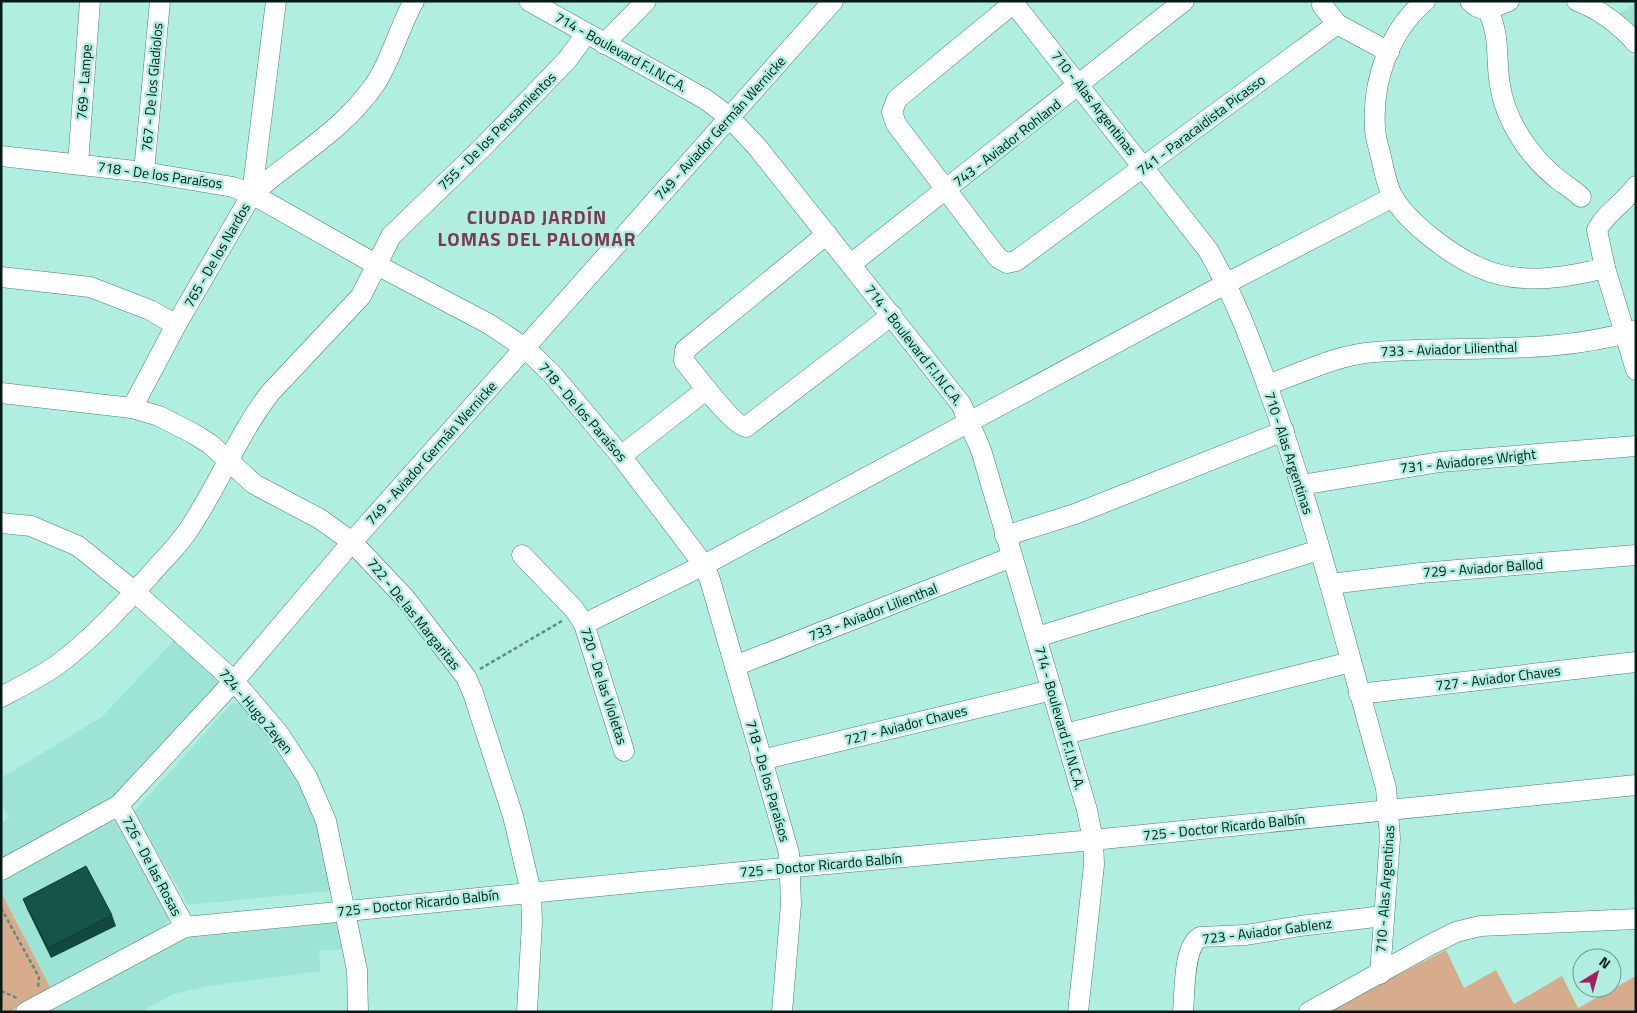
<svg xmlns="http://www.w3.org/2000/svg" width="1637" height="1013" viewBox="0 0 1637 1013" font-family="'Titillium Web',sans-serif">
<style>
.built{fill:#9de4d4}
.green{fill:#d6ac8d}
.lines{fill:none;stroke-linecap:round;stroke-linejoin:round}
.minor-casing{stroke:#448074;stroke-width:21}
.path{stroke:#5f8c82;stroke-width:2.5;stroke-dasharray:4 2.5;stroke-linecap:butt}
.minor{stroke:#fff;stroke-width:20}
.wall{fill:#11483f}
.building{fill:#145449;stroke:#0e3b33}
.labels{text-anchor:middle;stroke-width:5;stroke-linejoin:round;paint-order:stroke}
.street-label{font-size:14px;fill:#031b16;stroke:#b0efe0}
.district-label{font-size:19px;font-weight:bold;letter-spacing:1px;fill:#7f3a53;stroke:#b0efe0}
</style>
<rect width="100%" height="100%" fill="#b0efe0"/>
<g class="built">
<path d="M1636 3V33L1615 16Z"/>
<path d="M177 637 216 675 219 688 120 797 1 862V823L9 818 1 802V778L102 717Z"/>
<path d="M241 703 277 741 320 824 333 881 330 891 188 905 134 812 230 705Z"/>
<path d="M108 821H117L169 911 168 921 162 928 51 989 1 892V876Z"/>
<path d="M334 923 340 924 347 949 319 951 321 971 209 986 173 994 140 1012 47 1010 173 939Z"/>
</g>
<g class="green">
<path d="M1 892 51 989 9 1012H1Z"/>
<path d="M1446 950 1464 988 1496 970 1514 1004 1562 976 1578 1008 1636 976V1012H1326Z"/>
</g>
<g class="lines">
<defs>
<g id="minor">
<path d="M529 1 705 99 729 117 758 148 961 404 981 450 1087 810 1093 840 1094 865 1078 1012"/>
<path d="M1012 1 1208 250C1233 294 1250 338 1267 385 1315 517 1348 653 1386 788L1390 838 1380 974"/>
<path d="M1016 1 897 99 892 112 896 124 998 258 1007 263 1016 261 1337 24 1389 52"/>
<path d="M1425 1C1389 31 1372 82 1375 128 1375 137 1379 148 1381 157 1384 170 1387 187 1393 197 1408 223 1451 255 1478 267 1518 286 1564 278 1605 268L1597 230C1606 212 1625 203 1636 186"/>
<path d="M1470 1C1482 15 1494 7 1509 1"/>
<path d="M1577 1C1601 10 1619 24 1636 43"/>
<path d="M1322 5 1337 24"/>
<path d="M1488 10C1501 39 1495 56 1500 85 1505 121 1531 159 1560 181 1567 186 1575 191 1581 197"/>
<path d="M604 44 646 1"/>
<path d="M1 156 144 172 233 187 252 194 377 265 489 324 525 348 552 374 621 456 704 565 710 580 789 853 791 904 782 1012"/>
<path d="M78 164 90 1"/>
<path d="M144 172 160 1"/>
<path d="M252 194C294 157 343 131 375 84 391 61 399 27 414 1"/>
<path d="M827 234 685 350 684 361C694 373 733 426 746 427L892 315"/>
<path d="M851 264 1184 1"/>
<path d="M1605 268 1636 370"/>
<path d="M1 277 90 287 150 310 176 325"/>
<path d="M1267 385C1301 373 1339 354 1375 352 1462 345 1552 356 1636 330"/>
<path d="M1 393 132 408 159 416 194 434 210 444 254 484 320 519 352 542 405 598 466 677 473 693 513 816 531 892 532 922 527 1012"/>
<path d="M132 408 176 325 252 194 276 1"/>
<path d="M621 456 707 389"/>
<path d="M1301 485 1440 462 1636 446"/>
<path d="M1 523 31 526 78 546 135 592 234 681 279 734 307 777 326 821 357 970 358 1012"/>
<path d="M1005 536 1075 514 1284 431"/>
<path d="M522 555 574 609 584 624 624 751"/>
<path d="M1330 584 1421 573 1636 555"/>
<path d="M584 624 704 565 1227 283 1393 197"/>
<path d="M1037 637 1319 550"/>
<path d="M735 666 1012 557"/>
<path d="M1359 694 1636 662"/>
<path d="M1 697C20 687 40 677 57 665 91 640 121 607 150 575 162 561 176 548 187 532 218 487 237 436 270 393L361 296 391 236 483 147 567 60 586 34"/>
<path d="M1065 734 1351 662"/>
<path d="M761 760 1052 690"/>
<path d="M119 805 185 927"/>
<path d="M1 870 119 805 234 681 352 542 833 1"/>
<path d="M26 1012 185 927 762 870 1093 840 1636 785"/>
<path d="M1183 1012C1185 992 1183 947 1200 937L1246 935 1300 926 1383 916"/>
<path d="M1309 1012 1428 946 1456 932 1480 926 1636 919"/>
</g>
</defs>
<use href="#minor" class="minor-casing"/>
<g class="path">
<path d="M480 669 562 621"/>
<path d="M1 908 39 977 38 987"/>
<path d="M1 991 17 998"/>
</g>
<use href="#minor" class="minor"/>
</g>
<path class="wall" d="M23 899 112 915 116 926 51 958 27 909Z"/>
<path class="building" d="M86 866 112 915 48 948 23 899Z"/>
<g class="labels">
<g class="street-label">
<text transform="translate(621 52) rotate(29)" y="5">714 - Boulevard F.I.N.C.A.</text>
<text transform="translate(84 82) rotate(-86)" y="5">769 - Lampe</text>
<text transform="translate(152 87) rotate(-85)" y="5">767 - De los Gladiolos</text>
<text transform="translate(1094 103) rotate(52)" y="5">710 - Alas Argentinas</text>
<text transform="translate(1201 125) rotate(-37)" y="5">741 - Paracaidista Picasso</text>
<text transform="translate(720 128) rotate(-48)" y="5">749 - Aviador Germán Wernicke</text>
<text transform="translate(497 131) rotate(-45)" y="5">755 - De los Pensamientos</text>
<text transform="translate(1007 143) rotate(-38)" y="5">743 - Aviador Rohland</text>
<text transform="translate(160 175) rotate(8)" y="5">718 - De los Paraísos</text>
<text transform="translate(217 255) rotate(-60)" y="5">765 - De los Nardos</text>
<text transform="translate(914 345) rotate(52)" y="5">714 - Boulevard F.I.N.C.A.</text>
<text transform="translate(1449 349) rotate(-2)" y="5">733 - Aviador Lilienthal</text>
<text transform="translate(583 412) rotate(49)" y="5">718 - De los Paraísos</text>
<text transform="translate(431 453) rotate(-48)" y="5">749 - Aviador Germán Wernicke</text>
<text transform="translate(1289 453) rotate(72)" y="5">710 - Alas Argentinas</text>
<text transform="translate(1468 461) rotate(-6)" y="5">731 - Aviadores Wright</text>
<text transform="translate(1483 568) rotate(-4)" y="5">729 - Aviador Ballod</text>
<text transform="translate(873 612) rotate(-21)" y="5">733 - Aviador Lilienthal</text>
<text transform="translate(414 614) rotate(51)" y="5">722 - De las Margaritas</text>
<text transform="translate(1498 678) rotate(-7)" y="5">727 - Aviador Chaves</text>
<text transform="translate(604 686) rotate(72)" y="5">720 - De las Violetas</text>
<text transform="translate(256 711) rotate(50)" y="5">724 - Hugo Zeyen</text>
<text transform="translate(1060 718) rotate(74)" y="5">714 - Boulevard F.I.N.C.A.</text>
<text transform="translate(906 725) rotate(-14)" y="5">727 - Aviador Chaves</text>
<text transform="translate(768 781) rotate(74)" y="5">718 - De los Paraísos</text>
<text transform="translate(1224 827) rotate(-6)" y="5">725 - Doctor Ricardo Balbín</text>
<text transform="translate(821 865) rotate(-5)" y="5">725 - Doctor Ricardo Balbín</text>
<text transform="translate(152 866) rotate(62)" y="5">726 - De las Rosas</text>
<text transform="translate(1385 889) rotate(-86)" y="5">710 - Alas Argentinas</text>
<text transform="translate(418 903) rotate(-6)" y="5">725 - Doctor Ricardo Balbín</text>
<text transform="translate(1267 931) rotate(-7)" y="5">723 - Aviador Gablenz</text>
</g>
<g class="district-label">
<text x="537" y="224">CIUDAD JARDÍN<tspan x="537" dy="22">LOMAS DEL PALOMAR</tspan></text>
</g>
</g>
<rect width="1637" height="1013" fill="none" stroke="#031b16" stroke-width="5"/>
<g transform="translate(1597 973) rotate(37)"><circle r="24" fill="#b0efe0" stroke="#6b9a8f"/>
<path d="M0-4L9 19L0 12L-9 19Z" fill="#a81c5e"/>
<text y="-8" font-size="14" font-weight="bold" text-anchor="middle" fill="#031b16">N</text>
</g>
</svg>
